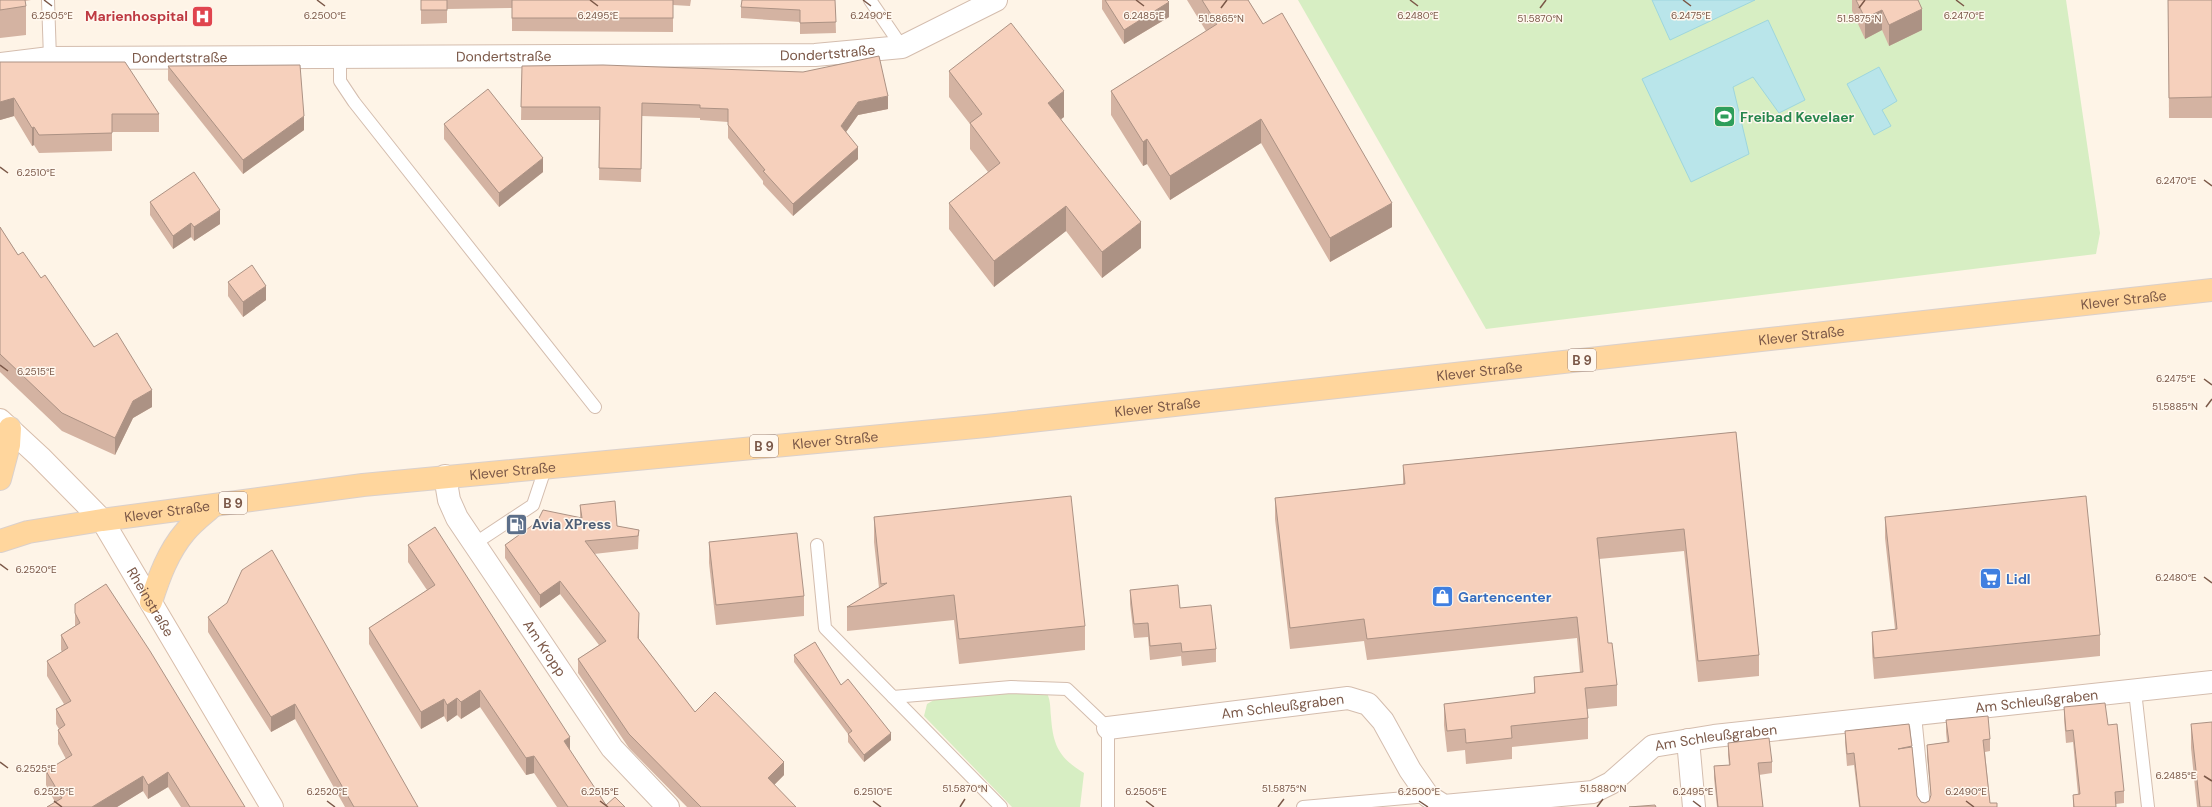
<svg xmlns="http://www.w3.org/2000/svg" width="2212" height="807" viewBox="0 0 2212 807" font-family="'DM Sans',sans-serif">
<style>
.green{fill:#d7eec3}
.water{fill:#b9e5ea;stroke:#9ed6dd}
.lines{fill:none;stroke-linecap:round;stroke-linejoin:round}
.lane-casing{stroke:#d4bdae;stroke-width:14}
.street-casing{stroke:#d4bdae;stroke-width:24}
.secondary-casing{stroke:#d8bdaa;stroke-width:24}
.primary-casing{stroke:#dad0cc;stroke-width:24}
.lane{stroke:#fff;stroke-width:12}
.street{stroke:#fff;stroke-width:22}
.secondary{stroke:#fff;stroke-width:22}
.primary{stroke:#ffd69d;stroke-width:22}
.wall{fill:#d4b3a2}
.shaded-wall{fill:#ac9284}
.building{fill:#f6d0bc;stroke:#ac9284}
.ticks{fill:none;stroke:#7b5848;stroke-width:1.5}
.labels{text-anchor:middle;stroke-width:3;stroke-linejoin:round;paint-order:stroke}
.shield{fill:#fff8ef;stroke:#a3887a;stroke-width:1}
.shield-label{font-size:13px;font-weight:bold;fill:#7b5848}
.health-label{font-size:14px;font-weight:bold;fill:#be3a42;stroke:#fff8ef;text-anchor:end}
.street-label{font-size:14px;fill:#7b5848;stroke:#fff8ef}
.leisure-label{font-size:14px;font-weight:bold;fill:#27864d;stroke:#fff8ef;text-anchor:start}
.service-label{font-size:14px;font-weight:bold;fill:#4e5e75;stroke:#fff8ef;text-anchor:start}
.shop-label{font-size:14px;font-weight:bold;fill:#366cbe;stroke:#fff8ef;text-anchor:start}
.ticks-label{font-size:10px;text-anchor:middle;fill:#7b5848;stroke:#fff8ef;stroke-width:3;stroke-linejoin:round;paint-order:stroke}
</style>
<rect width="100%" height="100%" fill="#fef4e7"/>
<g class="green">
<path d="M1298 0H2066L2100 233 2096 254 1486 329Z"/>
<path d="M1030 690 1047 693C1051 702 1050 708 1051 717 1053 745 1059 758 1084 773L1080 807H1012L924 716 927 704 934 700Z"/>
</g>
<g class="water">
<path d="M1652 0H1755L1670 40Z"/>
<path d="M1768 20 1805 100 1779 113 1753 77 1733 87 1749 154 1691 182 1642 79Z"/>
<path d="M1879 67 1897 101 1882 110 1891 126 1874 135 1847 84Z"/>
</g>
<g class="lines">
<defs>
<g id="lane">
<path d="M48 0 50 58"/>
<path d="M870 0 902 47"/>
<path d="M340 57V81L354 102 595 407"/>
<path d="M474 544 533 505 546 466"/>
<path d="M817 545 825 628 893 697 1011 687 1067 689 1108 728V807"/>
<path d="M2135 691 2148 807"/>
<path d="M893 697 1001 807"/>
<path d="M1915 715 1924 807"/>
<path d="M1303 807 1428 796"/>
</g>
<g id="street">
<path id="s1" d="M0 64 50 58 815 55 902 47 996 0"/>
<path id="s2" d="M445 476 449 500 457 518 612 748 668 807"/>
<path id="s3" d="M1108 728 1348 698 1368 704 1383 721 1410 770 1428 796 1444 806 1593 792 1611 783 1653 746 1714 736 2212 682"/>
<path d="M1688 740 1694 807"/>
</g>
<g id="secondary">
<path id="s4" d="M0 420 40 457 102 520 272 807"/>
</g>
<g id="primary">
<path d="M0 479 9 445 10 428"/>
<path id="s5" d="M0 541 28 532 102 520 363 485 986 426 2212 290"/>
<path d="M151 602C159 577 168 552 185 532 193 522 204 514 213 506"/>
</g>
</defs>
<use href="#lane" class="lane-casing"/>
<use href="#street" class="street-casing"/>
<use href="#secondary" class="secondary-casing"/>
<use href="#primary" class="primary-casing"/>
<use href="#lane" class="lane"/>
<use href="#street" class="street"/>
<use href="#secondary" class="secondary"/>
<use href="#primary" class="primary"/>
</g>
<g class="wall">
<path d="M0 0H31L25 1 26 6V35L0 38Z"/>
<path d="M421 0H691L690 6 673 5V32L512 31V8L447 9V23L421 24Z"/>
<path d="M835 0 836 33 800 34V22L741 18V7Z"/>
<path d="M1102 0H1167L1169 17 1124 44 1102 9Z"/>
<path d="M1187 0H1248L1392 227 1330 262 1261 143 1170 200 1147 164 1143 166 1111 115V91L1206 31Z"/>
<path d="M1852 0H1918L1922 30 1889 46 1882 30 1865 39 1852 11Z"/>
<path d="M2168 0H2212V118H2169Z"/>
<path d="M0 62 159 114V132H112V151L39 153 34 145 32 146 14 116 0 120Z"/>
<path d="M168 66 304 130 243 174 168 80Z"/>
<path d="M522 66 888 109 858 115 846 132 858 159 793 216 763 184V181L728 138V122L700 120V118L642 116 641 182 599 180 600 120H521Z"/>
<path d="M949 71 1064 117 1061 119 1141 248 1102 278 1066 231 994 287 949 229V203L988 172 970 149V124L949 97Z"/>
<path d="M444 124 543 172 499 207 444 139Z"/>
<path d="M150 202 220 224 194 241 191 237 173 249 150 215Z"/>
<path d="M0 227 18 255 41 278 94 347 152 407 133 418 115 455 62 431 0 372Z"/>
<path d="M228 282 266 300 243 317 228 296Z"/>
<path d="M1736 432 1759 655V676L1698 682 1684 551 1599 559 1608 643 1617 685V706L1587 709 1588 718V739L1512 747V759L1466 764 1465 750 1447 752 1444 725V704L1534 694V677L1580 672 1577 638 1367 660 1364 641 1290 649 1275 519V498L1403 484V465Z"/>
<path d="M580 505 617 526 639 530 638 549 594 554 639 627V639L695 712 784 775 774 785 796 807H687L629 748 578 673V659L599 645 560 594 540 608 505 558V545L580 518Z"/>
<path d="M874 517 1085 626V650L959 664 954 620 847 631V607L879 588 874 542Z"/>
<path d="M1885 517 2100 635V656L1874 679 1872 652V632L1895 629 1885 538Z"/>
<path d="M709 542 804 596V616L716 625 709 563Z"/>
<path d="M408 545 570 751 606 805 625 807H557L534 773 526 775 480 707 461 719 457 715 447 722 444 716 421 729 369 644V628L427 590 408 562Z"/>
<path d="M1130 590 1180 608 1216 649V662L1182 666 1181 656 1150 660 1148 637 1134 638 1130 604Z"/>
<path d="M75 604 245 807H181L168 787 148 799 143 791 117 807H47L55 802 46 785V771L66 759 58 744V730L59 729 56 724V709L64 704 47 676V661L62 652 61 650V635L75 626Z"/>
<path d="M208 617 418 807H345L295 719 271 732 208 632Z"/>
<path d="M794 655 891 740 864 762 848 742V734L794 662Z"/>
<path d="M2064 707 2108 725 2124 791V803L2116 804V807H2073V795L2078 794 2073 742 2066 743 2064 719Z"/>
<path d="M1946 720 1990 739V751L1985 752 1990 803 1997 807H1859L1854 765 1847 766 1845 742V731L1909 724 1917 796 1921 802 1925 803 1929 801 1931 797 1927 757V745L1947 742 1946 732Z"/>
<path d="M2191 724 2212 807H2197L2191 748Z"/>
<path d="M1728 743 1772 762V773L1759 775 1763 807H1717L1714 778V766L1729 765 1728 755Z"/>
</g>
<g class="shaded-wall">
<path d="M1169 2V17L1124 44V30Z"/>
<path d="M1922 9V30L1889 46V25Z"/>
<path d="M1882 10V30L1865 39V18Z"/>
<path d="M1064 91V117L1048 129V103Z"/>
<path d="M888 96V109L858 115 841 139V126L858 102Z"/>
<path d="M14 98V116L0 120V102Z"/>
<path d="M304 116V130L243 174V160Z"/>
<path d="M1261 119V143L1170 200V176Z"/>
<path d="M34 127V145L32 146V128Z"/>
<path d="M1147 139V164L1143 166V142Z"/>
<path d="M858 147V159L793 216V204Z"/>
<path d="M543 158V172L499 207V193Z"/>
<path d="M1392 203V227L1330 262V238Z"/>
<path d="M1066 206V231L994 287V261Z"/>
<path d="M220 210V224L194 241V227Z"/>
<path d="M1141 222V248L1102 278V252Z"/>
<path d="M191 223V237L173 249V236Z"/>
<path d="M266 286V300L243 317V302Z"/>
<path d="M152 390V407L133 418 115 455V438L133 401Z"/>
<path d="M560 581V594L540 608V595Z"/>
<path d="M639 613V627L638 651V638Z"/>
<path d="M480 690V707L461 719V702Z"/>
<path d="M457 698V715L447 722V705Z"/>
<path d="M444 699V716L421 729V712Z"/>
<path d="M295 704V719L271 732V717Z"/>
<path d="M891 733V740L864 762V755Z"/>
<path d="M570 737V754L564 741Z"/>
<path d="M534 756V773L526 775V758Z"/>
<path d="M784 762V775L768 791V778Z"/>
<path d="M168 772V787L148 799V785Z"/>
<path d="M143 776V791L117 807H92Z"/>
</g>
<g class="building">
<path d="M0 0H25L26 6 0 10Z"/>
<rect x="421" y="0" width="26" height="10"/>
<rect x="512" y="0" width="161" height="18"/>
<path d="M742 0H835L836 22 800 23V10L741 7Z"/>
<path d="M1105 0H1167L1169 2 1124 30Z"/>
<path d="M1202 0H1248L1263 24 1282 13 1392 203 1330 238 1261 119 1170 176 1147 139 1143 142 1111 91 1217 24Z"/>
<path d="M1856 0H1918L1922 9 1889 25 1882 10 1865 18Z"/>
<path d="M2168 0H2212V97L2169 98Z"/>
<path d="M1011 23 1064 91 1048 103 1141 222 1102 252 1066 206 994 261 949 203 1000 163 970 123 982 114 949 71Z"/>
<path d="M879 56 888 96 858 102 841 126 858 147 793 204 763 171 765 170 728 125V109L700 108V105L642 103 641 169 599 168 600 107H521L522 66 603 65 803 72Z"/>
<path d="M0 62H125L159 114H112V133L39 135 34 127 32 128 14 98 0 102Z"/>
<path d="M300 65 304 116 243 160 168 66Z"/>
<path d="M488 89 543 158 499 193 444 124Z"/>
<path d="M194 172 220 210 194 227 191 223 173 236 150 202Z"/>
<path d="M0 227 18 255 23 252 41 278 45 275 94 347 117 333 152 390 133 401 115 438 62 413 0 354Z"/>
<path d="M252 265 266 286 243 302 228 282Z"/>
<path d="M1736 432 1759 655 1698 661 1684 529 1597 538 1608 643H1612L1617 685 1585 688 1588 718 1511 726 1512 738 1466 743 1465 729 1447 731 1444 704 1535 693 1534 677 1583 672 1577 617 1367 639 1364 619 1290 628 1275 498 1405 484 1403 465Z"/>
<path d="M1071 496 1085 626 959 639 954 595 847 607 887 583 881 584 874 517Z"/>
<path d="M2086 496 2100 635 1874 658 1872 632 1897 629 1885 517Z"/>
<path d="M615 501 617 526 639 530 638 536 585 541 639 613 638 638 695 712 715 692 784 762 768 778 796 807H701L629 734 578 659 606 641 560 581 540 595 505 545 537 522 543 510 582 518 580 505Z"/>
<path d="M435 527 570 737 564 741 606 805 615 797 625 807H568L534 756 526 758 480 690 461 702 457 698 447 705 444 699 421 712 369 628 435 585 408 545Z"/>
<path d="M797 533 804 596 716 605 709 542Z"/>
<path d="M272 550 418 807H354L295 704 271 717 208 617 227 603 242 570Z"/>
<path d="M106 584 150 651 245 807H190L168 772 148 785 143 776 92 807H47L62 798 46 771 72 755 58 730 65 725 56 709 71 701 47 661 68 648 61 635 80 623 75 613V604Z"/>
<path d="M1178 585 1180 608 1211 605 1216 649 1182 652 1181 643 1150 646 1148 623 1134 624 1130 590Z"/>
<path d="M815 642 841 685 848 679 891 733 864 755 848 734 852 731 794 655Z"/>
<path d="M2105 703 2108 725 2117 724 2124 791 2115 792 2116 807H2074L2073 795 2080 794 2073 730 2066 731 2064 707Z"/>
<path d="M1988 716 1990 739 1983 740 1990 803H1997V807H1860L1854 753 1847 754 1845 731 1909 724 1912 746 1898 749 1912 747 1917 796 1921 802 1925 803 1929 801 1931 795 1927 745 1949 742 1946 720Z"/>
<path d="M2212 722V807H2200L2191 724Z"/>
<path d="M1769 738 1772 762 1758 763 1763 807H1718L1714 766 1730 765 1728 743Z"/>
<path d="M1655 805 1656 807H1629Z"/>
</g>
<path class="ticks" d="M44 0 52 6M317 0 325 6M590 0 598 6M863 0 871 6M1136 0 1144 6M1410 0 1418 6M1683 0 1691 6M1956 0 1964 6M1221 8 1227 0M1540 8 1546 0M1859 8 1865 0M0 167 8 173M2204 180 2212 186M0 365 8 371M2204 379 2212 385M2206 407 2212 399M0 564 8 570M2204 577 2212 583M0 762 8 768M2204 776 2212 781M54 801 62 807M327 801 335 807M600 801 608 807M873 801 881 807M1146 801 1154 807M1419 801 1428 807M1693 801 1701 807M1966 801 1974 807M960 807 965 799M1278 807 1284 799M1597 807 1603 799"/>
<defs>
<symbol id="hospital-square" viewBox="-11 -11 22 22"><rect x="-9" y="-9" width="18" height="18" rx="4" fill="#e0444e" stroke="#fff8ef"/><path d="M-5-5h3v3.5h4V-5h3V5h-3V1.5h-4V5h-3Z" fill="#fff"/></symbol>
<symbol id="stadium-square" viewBox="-11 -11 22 22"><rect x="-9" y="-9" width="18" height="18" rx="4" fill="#2e9e5b" stroke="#fff8ef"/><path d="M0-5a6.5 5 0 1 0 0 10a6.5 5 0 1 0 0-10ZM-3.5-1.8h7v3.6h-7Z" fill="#fff"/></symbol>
<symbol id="fuel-square" viewBox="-11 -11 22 22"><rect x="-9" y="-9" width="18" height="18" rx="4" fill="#5c6f8a" stroke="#fff8ef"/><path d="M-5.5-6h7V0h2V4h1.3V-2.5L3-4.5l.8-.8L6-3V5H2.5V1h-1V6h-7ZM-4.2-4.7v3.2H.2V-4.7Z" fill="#fff"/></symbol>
<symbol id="supermarket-square" viewBox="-11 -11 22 22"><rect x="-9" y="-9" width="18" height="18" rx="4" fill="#3f7fe0" stroke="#fff8ef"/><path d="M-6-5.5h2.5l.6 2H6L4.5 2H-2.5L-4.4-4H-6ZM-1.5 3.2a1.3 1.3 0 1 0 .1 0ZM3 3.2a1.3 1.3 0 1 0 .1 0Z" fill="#fff"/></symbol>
<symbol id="shop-square" viewBox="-11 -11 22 22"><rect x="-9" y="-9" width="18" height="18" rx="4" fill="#3f7fe0" stroke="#fff8ef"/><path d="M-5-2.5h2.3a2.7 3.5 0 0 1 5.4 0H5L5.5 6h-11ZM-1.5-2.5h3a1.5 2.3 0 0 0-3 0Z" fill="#fff"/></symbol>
</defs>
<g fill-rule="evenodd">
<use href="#hospital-square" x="190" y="4" width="25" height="25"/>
<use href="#stadium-square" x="1712" y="104" width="25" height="25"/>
<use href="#fuel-square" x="504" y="512" width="25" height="25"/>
<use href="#supermarket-square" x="1978" y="566" width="25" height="25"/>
<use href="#shop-square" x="1430" y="584" width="25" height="25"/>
</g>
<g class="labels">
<g class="shield">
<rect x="1568" y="349" width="28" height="22" rx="3"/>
<rect x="750" y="435" width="28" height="22" rx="3"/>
<rect x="219" y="492" width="28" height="22" rx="3"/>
</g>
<g class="shield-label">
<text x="1582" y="365">B 9</text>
<text x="764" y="451">B 9</text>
<text x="233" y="508">B 9</text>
</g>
<g class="health-label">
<text x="188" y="21">Marienhospital</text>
</g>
<g class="street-label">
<text dy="5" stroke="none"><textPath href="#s1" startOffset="828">Dondertstraße</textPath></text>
<text dy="5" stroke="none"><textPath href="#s1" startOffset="504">Dondertstraße</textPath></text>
<text dy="5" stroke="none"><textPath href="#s1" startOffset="180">Dondertstraße</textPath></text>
<text dy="5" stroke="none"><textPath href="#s5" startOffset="2138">Klever Straße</textPath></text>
<text dy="5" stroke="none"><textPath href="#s5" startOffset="1814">Klever Straße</textPath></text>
<text dy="5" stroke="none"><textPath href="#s5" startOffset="1490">Klever Straße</textPath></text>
<text dy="5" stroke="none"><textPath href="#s5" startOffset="1166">Klever Straße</textPath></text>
<text dy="5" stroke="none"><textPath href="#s5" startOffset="842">Klever Straße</textPath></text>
<text dy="5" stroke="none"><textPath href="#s5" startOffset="518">Klever Straße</textPath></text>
<text dy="5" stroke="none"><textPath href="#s5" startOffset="170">Klever Straße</textPath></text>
<text dy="5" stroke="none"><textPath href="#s4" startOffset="238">Rheinstraße</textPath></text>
<text dy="5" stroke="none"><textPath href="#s2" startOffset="201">Am Kropp</textPath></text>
<text dy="5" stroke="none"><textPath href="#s3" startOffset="1004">Am Schleußgraben</textPath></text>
<text dy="5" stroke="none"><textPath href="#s3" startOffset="176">Am Schleußgraben</textPath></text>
<text dy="5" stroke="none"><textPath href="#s3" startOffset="681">Am Schleußgraben</textPath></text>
</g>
<g class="leisure-label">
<text x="1740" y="122">Freibad Kevelaer</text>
</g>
<g class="service-label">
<text x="532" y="529">Avia XPress</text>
</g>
<g class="shop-label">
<text x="2006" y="584">Lidl</text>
<text x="1458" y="602">Gartencenter</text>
</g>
</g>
<g class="ticks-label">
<text x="52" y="19">6.2505°E</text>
<text x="325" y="19">6.2500°E</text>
<text x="598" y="19">6.2495°E</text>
<text x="871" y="19">6.2490°E</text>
<text x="1144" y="19">6.2485°E</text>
<text x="1418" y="19">6.2480°E</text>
<text x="1964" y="19">6.2470°E</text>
<text x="1691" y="19">6.2475°E</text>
<text x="1221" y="22">51.5865°N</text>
<text x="1540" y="22">51.5870°N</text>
<text x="1859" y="22">51.5875°N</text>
<text x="36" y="176">6.2510°E</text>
<text x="2176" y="184">6.2470°E</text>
<text x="36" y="375">6.2515°E</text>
<text x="2176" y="382">6.2475°E</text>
<text x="2175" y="410">51.5885°N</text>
<text x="36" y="573">6.2520°E</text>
<text x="2176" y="581">6.2480°E</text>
<text x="36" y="772">6.2525°E</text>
<text x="2176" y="779">6.2485°E</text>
<text x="965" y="792">51.5870°N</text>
<text x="1284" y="792">51.5875°N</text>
<text x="1603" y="792">51.5880°N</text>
<text x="54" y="795">6.2525°E</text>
<text x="327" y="795">6.2520°E</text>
<text x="600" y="795">6.2515°E</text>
<text x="873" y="795">6.2510°E</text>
<text x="1146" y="795">6.2505°E</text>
<text x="1419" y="795">6.2500°E</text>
<text x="1693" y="795">6.2495°E</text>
<text x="1966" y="795">6.2490°E</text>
</g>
</svg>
